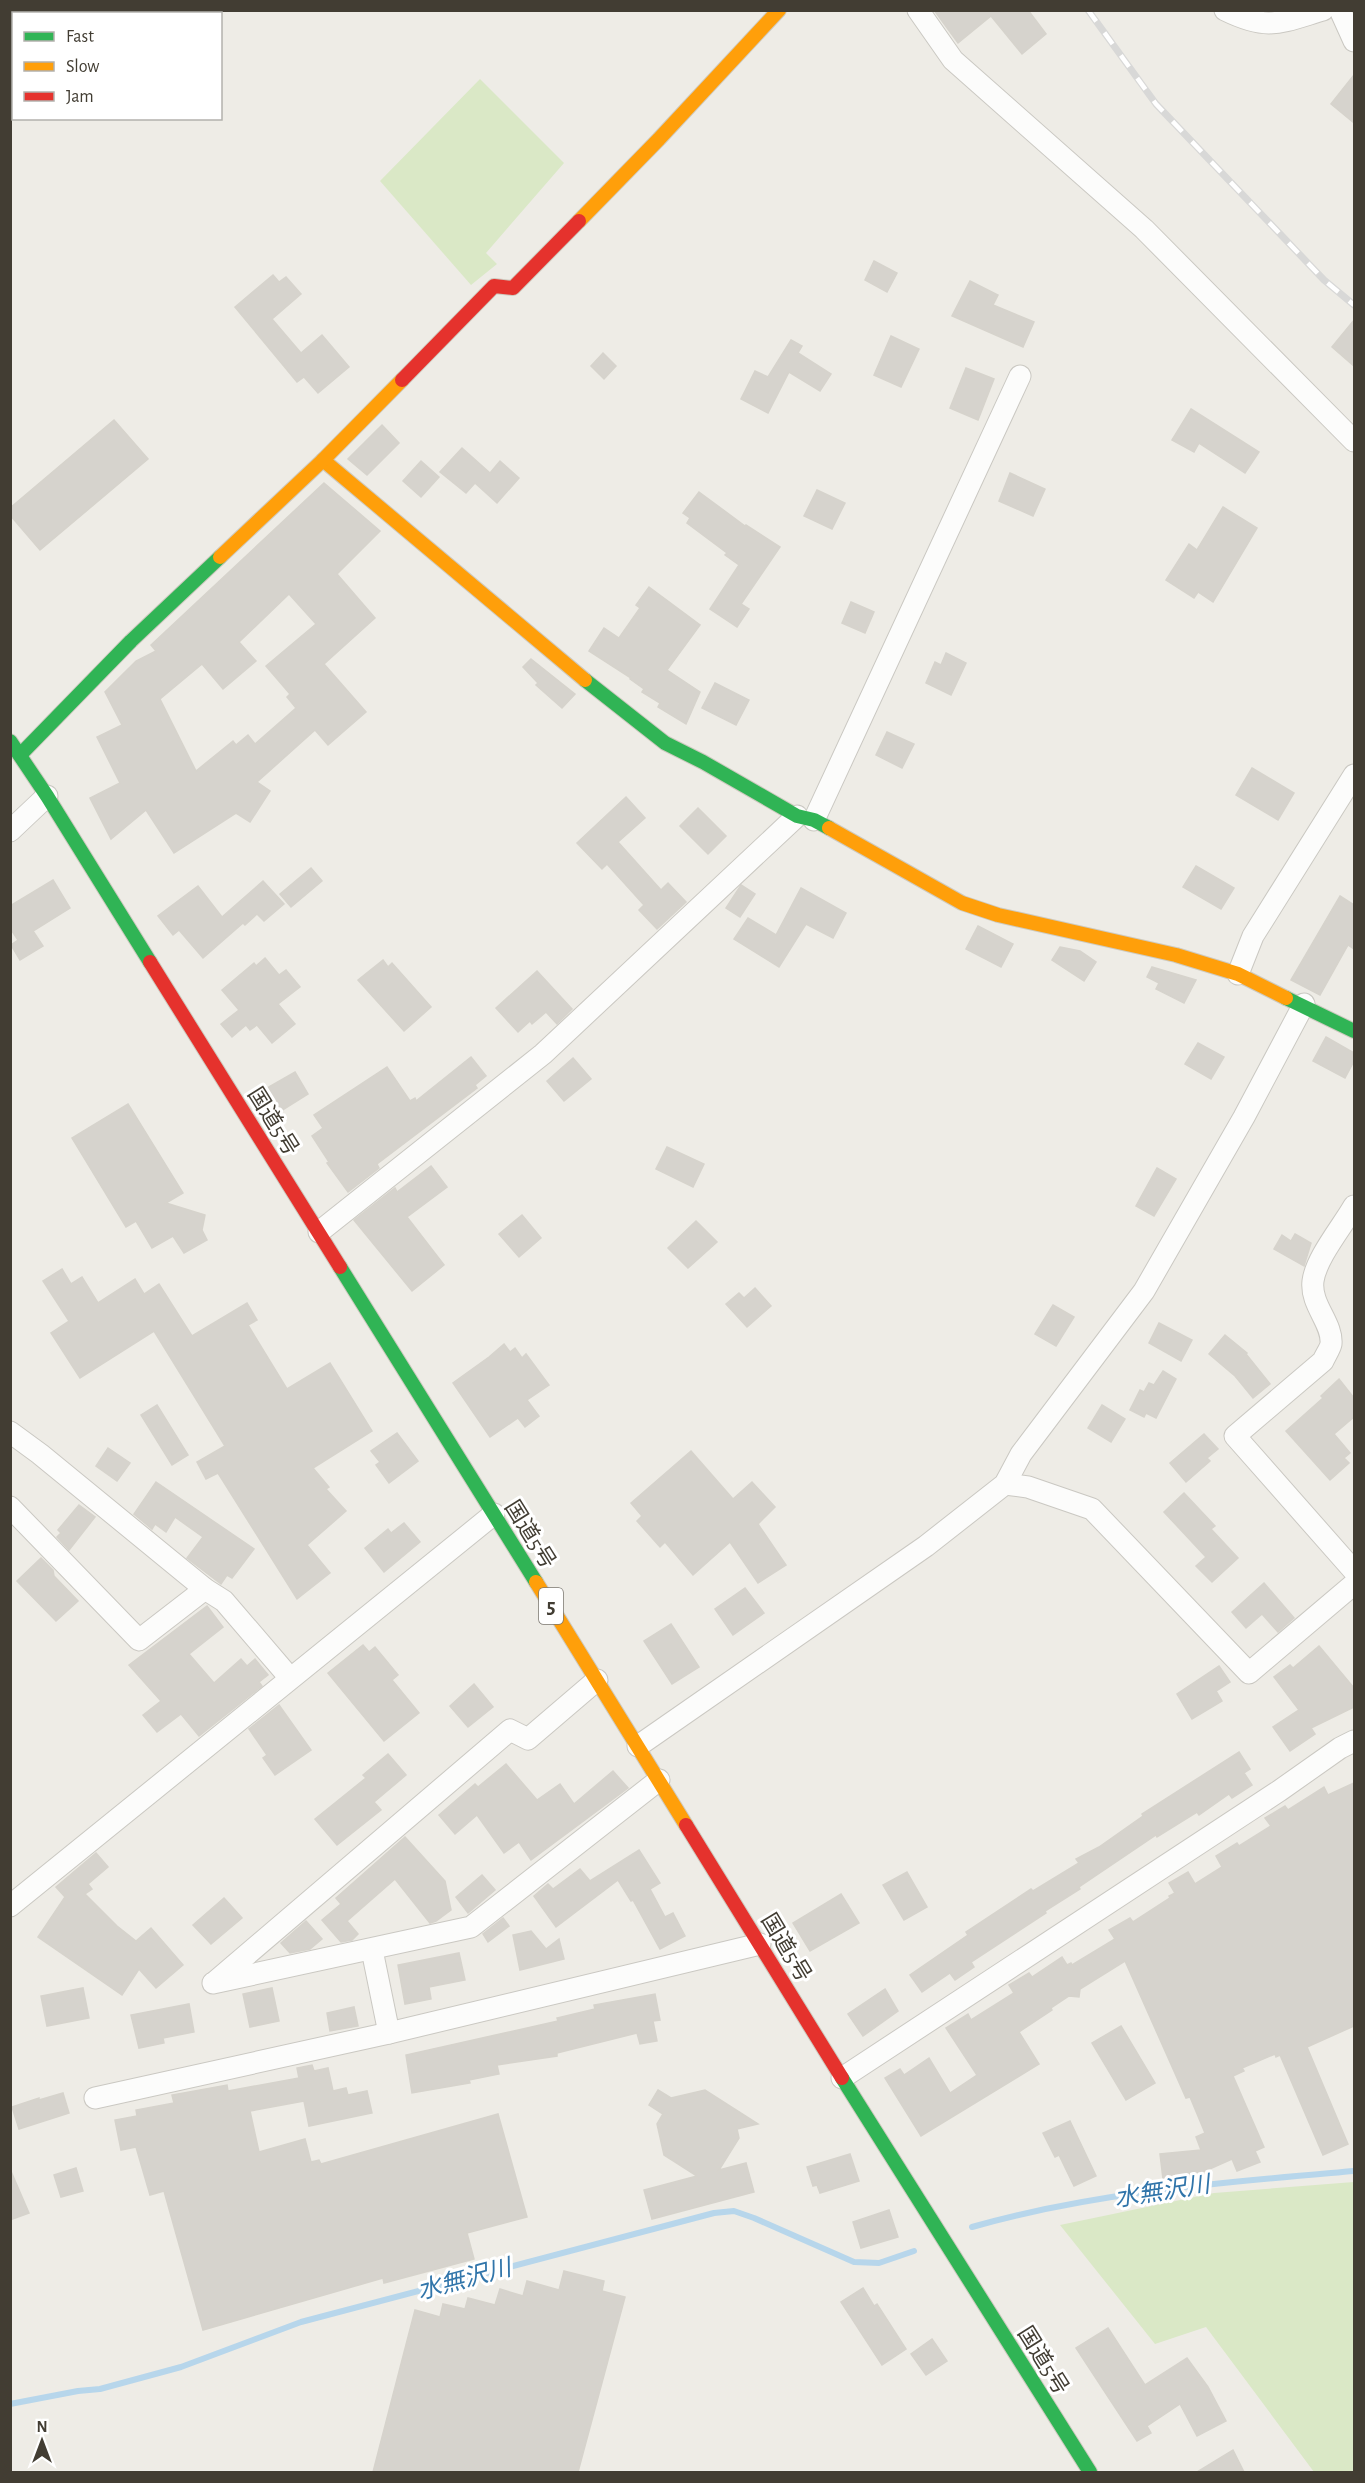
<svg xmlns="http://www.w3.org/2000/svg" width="1365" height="2483" viewBox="0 0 1365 2483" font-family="'Alegreya Sans','Noto Sans JP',sans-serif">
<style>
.green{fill:#dae8c6}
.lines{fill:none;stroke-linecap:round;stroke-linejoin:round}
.stream{stroke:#b7d6eb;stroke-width:6}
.building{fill:#d6d3cd;stroke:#d6d3cc;stroke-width:1.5;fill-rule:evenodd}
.street-casing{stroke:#cac8c2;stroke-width:23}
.fast-casing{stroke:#cecabf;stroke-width:16}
.slow-casing{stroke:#cecabf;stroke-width:16}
.jam-casing{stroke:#cecabf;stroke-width:16}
.street{stroke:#fcfcfb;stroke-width:21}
.fast{stroke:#30b455;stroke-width:14}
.slow{stroke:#ff9f0a;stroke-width:14}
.jam{stroke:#e5322d;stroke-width:14}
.rail-casing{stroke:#d8d8d7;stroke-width:7}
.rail{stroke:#fff;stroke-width:4.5;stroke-dasharray:14;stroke-linecap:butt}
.labels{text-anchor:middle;stroke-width:6;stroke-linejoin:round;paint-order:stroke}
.shield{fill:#fff;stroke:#7b7770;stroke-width:1.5}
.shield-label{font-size:21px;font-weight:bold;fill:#423d33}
.street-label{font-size:22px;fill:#423d33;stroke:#fff}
.water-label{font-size:24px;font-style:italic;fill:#3175aa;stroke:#fff}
</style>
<rect width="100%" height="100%" fill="#eeece6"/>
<g class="green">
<path d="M480 79 564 163 486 253 497 264 471 285 380 181Z"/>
<path d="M1354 2182V2472H1314L1206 2327 1155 2344 1060 2225 1214 2193Z"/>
</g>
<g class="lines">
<g class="stream">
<path d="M972 2227C1094 2192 1228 2182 1354 2171"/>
<path d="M10 2404 78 2391 100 2389 181 2367 301 2322 714 2213 734 2211 754 2218 854 2262 879 2263 914 2251"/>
</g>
</g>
<g class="building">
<path d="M934 10H1028L1046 34 1022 54 991 16 958 43Z"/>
<path d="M1354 75V123L1331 104Z"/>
<path d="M874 261 897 273 887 292 865 280Z"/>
<path d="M273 275 279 282 286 277 301 294 272 319 301 353 322 335 349 367 318 393 304 377 297 382 235 307Z"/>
<path d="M970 281 998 295 993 305 1034 322 1023 347 952 316Z"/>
<path d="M1354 320V366L1332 347Z"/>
<path d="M891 336 919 349 901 387 874 375Z"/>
<path d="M791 340 802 346 798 353 831 374 820 391 789 372 768 413 741 399 755 371 768 377Z"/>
<path d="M603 353 616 366 604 379 591 366Z"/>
<path d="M966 368 994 379 978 420 950 408Z"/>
<path d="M1191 409 1259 452 1245 473 1199 443 1194 452 1172 440Z"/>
<path d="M114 420 148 459 40 550 10 515V508Z"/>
<path d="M382 425 399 443 367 475 348 459Z"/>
<path d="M462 448 490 473 500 461 519 478 497 503 475 483 466 493 440 472Z"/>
<path d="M421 461 439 477 421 497 403 481Z"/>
<path d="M1010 473 1045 489 1033 516 999 501Z"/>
<path d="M324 483 380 531 337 574 375 618 324 664 366 712 328 745 315 730 257 782 270 791 250 822 236 813 174 853 146 810 111 839 90 798 120 783 97 737 122 725 105 692 136 661 156 651 151 645ZM289 594 316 624 266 666 290 694 287 697 296 708 255 744 248 735 236 745 233 741 196 771 160 699 202 664 223 689 256 661 239 642Z"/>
<path d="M817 490 845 503 832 529 804 516Z"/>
<path d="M699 492 745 526 746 525 780 547 741 604 749 609 737 627 710 609 739 565 725 555 727 553 687 523 690 518 683 513Z"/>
<path d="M1223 507 1257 528 1213 602 1198 592 1194 598 1166 580 1189 544 1197 550Z"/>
<path d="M649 587 700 625 667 670 700 692 686 724 658 707 660 703 642 692 644 689 630 679 631 678 589 651 604 628 619 638 640 608 636 605Z"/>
<path d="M851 602 874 612 865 633 842 623Z"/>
<path d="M946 653 966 663 951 695 926 683 935 662 941 665Z"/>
<path d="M531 659 575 694 562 708 536 685 538 683 523 667Z"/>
<path d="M715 683 749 700 736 725 702 708Z"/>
<path d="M887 732 914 744 902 768 876 755Z"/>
<path d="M1252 768 1294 793 1278 820 1236 795Z"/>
<path d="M626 797 645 818 618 842 661 890 668 883 686 902 657 929 639 910 644 905 607 864 602 869 577 843Z"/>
<path d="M698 808 726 836 708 854 680 826Z"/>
<path d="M1196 866 1234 888 1221 909 1183 887Z"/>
<path d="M311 868 322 881 291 907 280 894Z"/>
<path d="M53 880 70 908 33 931 43 946 20 960 11 945 18 940 10 928V906Z"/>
<path d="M263 881 284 904 264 921 257 914 245 925 243 923 203 958 179 930 173 935 158 916 198 886 222 917Z"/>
<path d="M741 885 755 894 740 917 726 908Z"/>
<path d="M801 888 846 913 833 938 806 924 779 967 734 939 748 918 776 935Z"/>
<path d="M1340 896 1354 905V949L1348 945 1320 995 1291 980Z"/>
<path d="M978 926 1013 944 1001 967 966 949Z"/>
<path d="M1060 947 1080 951 1096 962 1084 981 1052 960Z"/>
<path d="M265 958 279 975 286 970 300 987 278 1004 295 1024 272 1043 257 1025 250 1030 246 1025 232 1037 221 1024 239 1010 222 990 254 963 256 966Z"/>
<path d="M383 960 388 967 392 963 431 1007 404 1031 358 980Z"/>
<path d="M1152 967 1196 980 1184 1003 1156 989 1159 983 1147 977Z"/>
<path d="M537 971 572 1009 557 1024 546 1012 532 1024 530 1021 518 1032 496 1008Z"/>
<path d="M1326 1037 1354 1053V1061L1345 1078 1313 1061Z"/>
<path d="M1198 1043 1224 1057 1211 1079 1185 1064Z"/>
<path d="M471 1057 486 1076 475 1085 477 1088 377 1164 379 1168 348 1192 327 1163 329 1162 312 1136 323 1128 314 1115 387 1067 410 1101 415 1098 416 1101Z"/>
<path d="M573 1058 591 1079 564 1101 547 1081Z"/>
<path d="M295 1072 308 1094 281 1111 267 1088Z"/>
<path d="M128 1104 183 1193 166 1203 205 1215 202 1230 207 1240 184 1253 173 1236 152 1248 136 1221 126 1227 72 1138Z"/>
<path d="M667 1147 704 1164 693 1187 656 1169Z"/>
<path d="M431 1166 447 1187 407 1217 444 1265 412 1291 354 1220 395 1188 397 1192Z"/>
<path d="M1157 1168 1176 1179 1154 1216 1136 1206Z"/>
<path d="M522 1215 541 1238 519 1257 499 1234Z"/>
<path d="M696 1221 717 1242 688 1268 668 1248Z"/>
<path d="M1295 1234 1311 1243 1304 1266 1274 1249 1282 1235 1291 1241Z"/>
<path d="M62 1269 71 1284 82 1277 98 1303 135 1279 144 1294 159 1284 192 1336 247 1303 257 1320 248 1325 287 1389 330 1363 372 1431 313 1468 329 1487 326 1489 346 1511 307 1545 330 1573 297 1599 218 1473 206 1479 197 1462 225 1446 154 1331 80 1378 51 1333 69 1321 43 1281Z"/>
<path d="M755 1288 771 1306 747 1327 726 1304 739 1293 744 1298Z"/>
<path d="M1053 1305 1074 1317 1056 1346 1035 1334Z"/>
<path d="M1159 1323 1192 1340 1181 1361 1149 1343Z"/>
<path d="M1225 1335 1247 1353 1246 1354 1270 1384 1253 1398 1235 1376 1209 1354Z"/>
<path d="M504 1344 510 1352 515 1348 522 1358 526 1354 549 1385 527 1400 539 1416 525 1427 518 1418 490 1437 453 1383 489 1357Z"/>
<path d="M1163 1371 1176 1379 1156 1418 1146 1413 1144 1417 1130 1410 1140 1390 1144 1392 1149 1383 1154 1385Z"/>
<path d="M1339 1379 1354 1398V1417L1334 1434 1350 1453 1344 1458 1349 1463 1330 1480 1286 1431 1323 1398 1321 1396Z"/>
<path d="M157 1405 188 1455 172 1465 141 1415Z"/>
<path d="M1102 1405 1125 1419 1111 1442 1088 1428Z"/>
<path d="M397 1433 418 1461 389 1483 376 1465 380 1462 371 1451Z"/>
<path d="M1204 1434 1218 1449 1207 1458 1210 1461 1186 1482 1170 1463Z"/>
<path d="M108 1448 130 1463 117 1481 96 1466Z"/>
<path d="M691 1451 733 1499 752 1482 775 1507 758 1524 786 1565 758 1583 730 1542 693 1575 665 1542 660 1547 637 1521 642 1516 631 1503Z"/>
<path d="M156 1482 254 1549 232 1578 227 1575 221 1584 187 1558 203 1537 175 1517 166 1532 155 1524 152 1529 134 1514Z"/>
<path d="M1184 1493 1215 1526 1211 1529 1238 1558 1212 1582 1196 1566 1206 1557 1164 1512Z"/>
<path d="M79 1505 95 1517 69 1550 57 1537 61 1533 58 1530Z"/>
<path d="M404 1523 420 1542 384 1572 365 1548 388 1529 391 1533Z"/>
<path d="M41 1558 53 1570 54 1576 78 1601 56 1621 17 1581Z"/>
<path d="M1264 1583 1294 1618 1278 1632 1262 1614 1246 1628 1232 1612Z"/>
<path d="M745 1588 764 1613 733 1635 715 1609Z"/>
<path d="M207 1606 223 1627 189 1654 214 1683 241 1659 247 1666 255 1659 268 1675 259 1682 262 1686 199 1736 181 1714 157 1732 143 1715 161 1701 129 1665Z"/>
<path d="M671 1624 699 1667 672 1684 644 1641Z"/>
<path d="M363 1645 369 1652 375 1647 398 1675 392 1680 419 1713 384 1741 328 1673Z"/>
<path d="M1319 1646 1354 1688V1707L1311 1728 1315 1734 1290 1751 1273 1727 1299 1710 1274 1677 1290 1665 1293 1668Z"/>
<path d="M1219 1666 1230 1682 1216 1691 1222 1701 1192 1719 1177 1694Z"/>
<path d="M474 1684 493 1707 468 1727 450 1706Z"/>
<path d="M279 1705 311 1750 275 1775 263 1758 267 1755 249 1729Z"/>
<path d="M1239 1752 1250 1769 1244 1773 1252 1785 1232 1798 1229 1794 1199 1815 1197 1812 1157 1837 1156 1835 1079 1887 1080 1889 1045 1911 1046 1913 971 1962 974 1967 955 1980 950 1973 922 1992 910 1975 968 1935 966 1932 1031 1889 1033 1891 1079 1863 1076 1859 1099 1847 1143 1816 1142 1814Z"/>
<path d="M388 1754 406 1775 374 1802 381 1810 337 1845 315 1819 366 1778 363 1775Z"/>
<path d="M506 1764 537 1800 560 1784 574 1804 613 1771 628 1788 531 1860 519 1842 504 1853 477 1815 455 1834 439 1815 475 1784 478 1787Z"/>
<path d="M1354 1783V2026L1307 2047 1348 2144 1323 2155 1280 2055 1276 2057 1275 2054 1242 2068 1244 2071 1233 2076 1264 2147 1255 2151 1260 2162 1237 2171 1232 2159 1194 2176 1163 2179 1160 2154 1201 2150 1196 2137 1205 2133 1190 2097 1186 2098 1125 1961 1080 1989 1079 1997 1069 1996 1051 2008 1052 2010 1019 2032 1039 2064 921 2136 885 2078 900 2069 904 2075 929 2058 950 2093 977 2075 946 2028 968 2014 971 2020 1014 1993 1009 1985 1029 1973 1032 1977 1062 1957 1067 1965 1071 1963 1072 1965 1115 1939 1109 1930 1130 1918 1133 1922 1170 1898 1169 1896 1175 1893 1169 1883 1188 1872 1195 1884 1222 1867 1216 1856 1237 1843 1239 1846 1271 1826 1265 1818 1285 1806 1288 1810 1324 1787 1328 1795Z"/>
<path d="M405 1837 445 1881 451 1910 436 1921 430 1923 395 1879 347 1921 358 1934 352 1940 341 1942 322 1920 341 1904 336 1898Z"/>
<path d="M639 1850 660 1883 650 1889 665 1917 673 1913 685 1936 660 1949 633 1900 631 1901 618 1880 556 1927 534 1896 548 1884 553 1889 580 1869 590 1881Z"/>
<path d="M96 1853 108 1867 88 1884 92 1889 85 1894 117 1926 136 1941 151 1928 183 1965 156 1988 139 1969 122 1995 38 1937 65 1897 56 1887Z"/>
<path d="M907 1872 927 1907 904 1920 883 1885Z"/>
<path d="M482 1875 495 1890 468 1913 456 1897Z"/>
<path d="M841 1894 859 1923 810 1951 793 1923Z"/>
<path d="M224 1898 242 1918 211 1944 193 1925Z"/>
<path d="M503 1918 509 1926 488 1942 483 1934Z"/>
<path d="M306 1921 322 1939 310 1949 290 1953 281 1943Z"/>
<path d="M531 1931 546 1949 559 1939 564 1959 520 1970 513 1935Z"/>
<path d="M459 1953 465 1980 429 1987 431 1999 405 2004 398 1965Z"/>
<path d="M83 1988 89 2018 47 2026 41 1996Z"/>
<path d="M272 1988 279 2021 250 2027 243 1994Z"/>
<path d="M885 1989 898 2011 863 2036 848 2014Z"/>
<path d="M655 1994 660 2020 653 2021 657 2041 640 2044 637 2033 557 2053V2056L497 2065 499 2074 469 2080 470 2083 412 2093 406 2055 558 2021 557 2018 595 2009 594 2005Z"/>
<path d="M189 2004 194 2032 163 2038 164 2043 139 2048 131 2015Z"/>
<path d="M354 2007 358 2026 330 2031 327 2013Z"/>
<path d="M1121 2026 1155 2083 1126 2100 1092 2043Z"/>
<path d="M312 2065 314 2071 328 2068 333 2091 346 2088 348 2095 367 2091 372 2113 309 2126 304 2101 250 2111 259 2152 305 2139 311 2162 319 2160 321 2164 498 2114 527 2217 467 2233 474 2259 384 2283 383 2278 203 2330 164 2191 150 2195 136 2147 121 2150 115 2120 137 2116 136 2110 174 2103 172 2095 227 2085 228 2091 299 2078 297 2068Z"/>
<path d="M658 2090 671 2098 705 2090 758 2124 737 2129 739 2138 719 2170 746 2163 754 2192 652 2219 644 2190 697 2176 664 2155 657 2124 663 2114 649 2105Z"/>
<path d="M63 2093 69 2113 19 2129 12 2107 39 2098V2100Z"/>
<path d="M1070 2121 1096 2176 1074 2186 1059 2155 1055 2157 1043 2133Z"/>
<path d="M850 2154 859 2181 820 2193 817 2185 813 2186 807 2167Z"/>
<path d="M76 2168 83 2191 61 2197 54 2175Z"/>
<path d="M10 2169 29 2213 10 2220Z"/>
<path d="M889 2210 898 2237 861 2248 853 2222Z"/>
<path d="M564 2271 604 2281 602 2291 625 2297 578 2472H373L415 2310 440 2317 443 2304 465 2309 468 2298 495 2305 500 2289 523 2296 527 2281 559 2290Z"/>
<path d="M863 2288 874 2306 877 2304 906 2349 882 2365 841 2302Z"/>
<path d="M1108 2328 1145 2385 1187 2358 1208 2387 1226 2421 1197 2436 1180 2404 1147 2426 1151 2433 1137 2441 1076 2348Z"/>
<path d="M932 2339 947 2361 926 2375 911 2354Z"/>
<path d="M1233 2450 1244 2472H1197Z"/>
</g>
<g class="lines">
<defs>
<g id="street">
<path d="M918 10 953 60 1144 229 1354 441"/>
<path d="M1225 10C1268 31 1279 23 1323 10"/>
<path d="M1340 10 1354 41"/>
<path d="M814 820 1020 376"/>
<path d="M10 831 47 796"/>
<path d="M1238 974 1253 936 1354 775"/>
<path d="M1354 1206C1342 1227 1316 1258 1313 1281 1310 1305 1333 1323 1331 1344 1330 1349 1325 1356 1323 1361L1235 1436 1354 1571"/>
<path d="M319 1232 543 1054 797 816"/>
<path d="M10 1432 40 1454 205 1589 224 1601 290 1678"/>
<path d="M1005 1484 1028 1487 1092 1509 1249 1673 1354 1584"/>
<path d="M10 1507 139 1640 205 1589"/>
<path d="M638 1746 926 1546 1005 1484 1021 1454 1144 1291 1244 1117 1304 1004"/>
<path d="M10 1906 494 1514"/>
<path d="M372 1950 389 2033"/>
<path d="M216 1981 510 1730 528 1739 597 1680"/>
<path d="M213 1983 471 1927 659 1780"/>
<path d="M842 2078 1279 1791 1340 1748 1354 1741"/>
<path d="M95 2098 389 2033 760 1944"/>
</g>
<g id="fast">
<path d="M585 680 665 743 703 762 797 816 814 820 829 828"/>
<path d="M10 741 47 796 150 962"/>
<path d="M20 755 131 641 220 557"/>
<path d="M1286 998 1354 1031"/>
<path d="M340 1267 536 1582"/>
<path d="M842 2078 1090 2472"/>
</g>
<g id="slow">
<path d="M579 221 659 139 779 10"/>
<path d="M323 460 585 680"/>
<path d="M220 557 323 460 402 380"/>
<path d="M829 828 962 903 998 915 1176 955 1238 974 1286 998"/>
<path d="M536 1582 686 1825"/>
</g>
<g id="jam">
<path d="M402 380 494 286 513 288 579 221"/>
<path d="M150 962 340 1267"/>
<path d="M686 1825 842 2078"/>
</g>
</defs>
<use href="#street" class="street-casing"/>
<use href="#fast" class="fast-casing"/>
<use href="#slow" class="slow-casing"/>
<use href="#jam" class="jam-casing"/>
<use href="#street" class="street"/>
<use href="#fast" class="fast"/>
<use href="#slow" class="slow"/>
<use href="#jam" class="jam"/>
<defs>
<path id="rail" d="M1088 10 1156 104 1324 280 1354 305"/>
</defs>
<use href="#rail" class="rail-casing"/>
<use href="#rail" class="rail"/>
</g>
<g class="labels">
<rect class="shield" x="539" y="1588" width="24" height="36" rx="4.5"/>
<g class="shield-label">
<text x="551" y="1613">5</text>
</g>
<g class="street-label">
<text transform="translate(274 1121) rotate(58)" y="8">国道5号</text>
<text transform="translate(531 1534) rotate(58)" y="8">国道5号</text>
<text transform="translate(787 1947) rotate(59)" y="8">国道5号</text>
<text transform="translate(1044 2360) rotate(58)" y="8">国道5号</text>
</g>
<g class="water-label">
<text transform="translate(1162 2191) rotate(-9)" y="8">水無沢川</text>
<text transform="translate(464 2279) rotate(-15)" y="8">水無沢川</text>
</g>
</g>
<rect width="1365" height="2483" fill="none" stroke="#423d33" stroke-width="24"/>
<rect x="12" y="12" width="210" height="108" fill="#ffffff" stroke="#b3b1ad" stroke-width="1.5"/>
<rect x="24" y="32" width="30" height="9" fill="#30b455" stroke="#b3b1ad" stroke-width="1.5"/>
<text x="66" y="42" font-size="18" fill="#423d33">Fast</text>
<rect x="24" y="62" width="30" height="9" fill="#ff9f0a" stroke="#b3b1ad" stroke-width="1.5"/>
<text x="66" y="72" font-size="18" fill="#423d33">Slow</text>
<rect x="24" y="92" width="30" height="9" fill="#e5322d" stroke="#b3b1ad" stroke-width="1.5"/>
<text x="66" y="102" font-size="18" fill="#423d33">Jam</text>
<g transform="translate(42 2441)" stroke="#ffffff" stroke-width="4.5" paint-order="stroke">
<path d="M0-4.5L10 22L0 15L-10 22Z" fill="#423d33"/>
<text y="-9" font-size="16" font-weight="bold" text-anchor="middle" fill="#423d33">N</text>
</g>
</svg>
